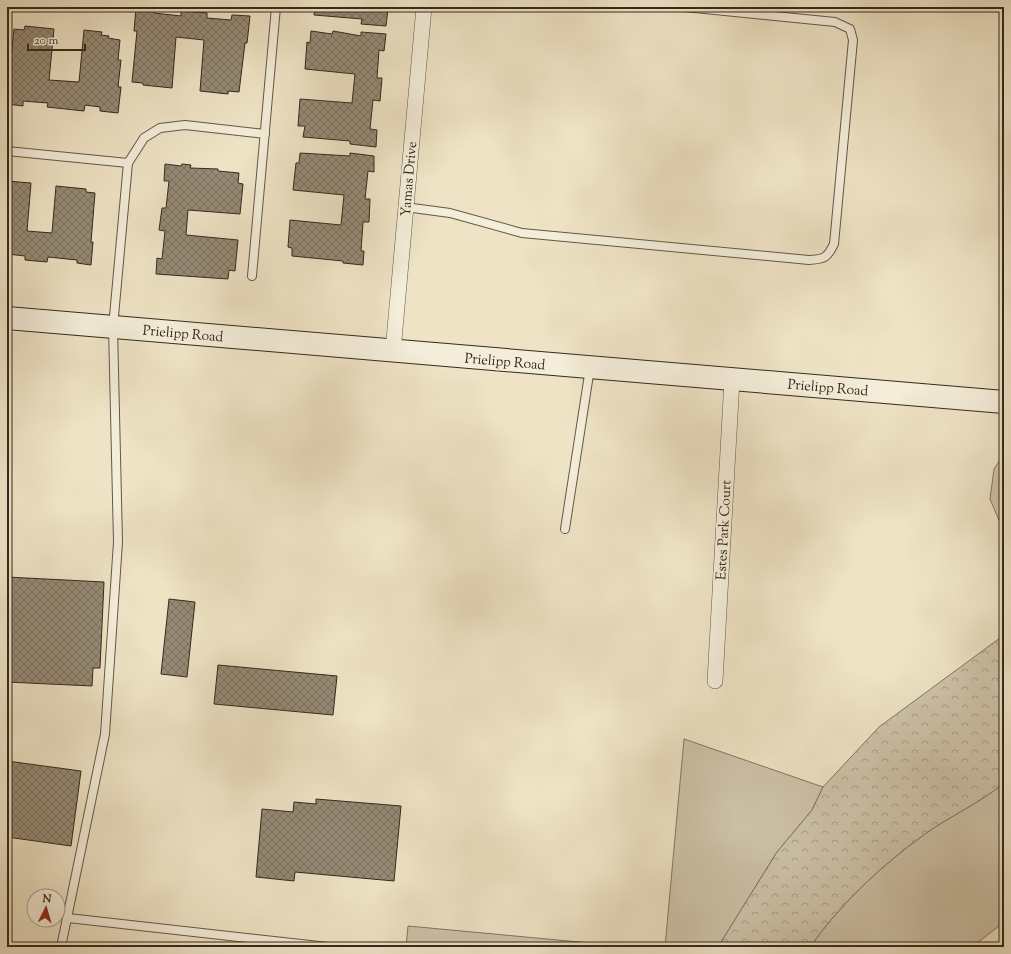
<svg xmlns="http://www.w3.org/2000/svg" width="1011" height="954" viewBox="0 0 1011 954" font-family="'Sorts Mill Goudy',serif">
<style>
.green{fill:#cec3a9;stroke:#817664}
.forest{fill:url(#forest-crowns);stroke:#817664}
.building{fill:url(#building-cross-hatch);stroke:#34291e}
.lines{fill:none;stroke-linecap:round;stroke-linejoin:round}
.lane-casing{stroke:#625848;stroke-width:10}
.street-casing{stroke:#625848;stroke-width:16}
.secondary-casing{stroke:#34291e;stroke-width:24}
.lane{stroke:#f4edd9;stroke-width:8}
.street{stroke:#f4edd9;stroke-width:15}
.secondary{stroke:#f4edd9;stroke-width:22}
.labels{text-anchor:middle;stroke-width:4;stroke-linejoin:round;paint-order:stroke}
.street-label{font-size:14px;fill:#34291e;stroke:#f4edd9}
</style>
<defs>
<pattern id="forest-crowns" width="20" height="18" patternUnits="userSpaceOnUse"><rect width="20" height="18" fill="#cec3a9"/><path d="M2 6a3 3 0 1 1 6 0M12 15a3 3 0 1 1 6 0" fill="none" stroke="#a89e89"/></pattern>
<pattern id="building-cross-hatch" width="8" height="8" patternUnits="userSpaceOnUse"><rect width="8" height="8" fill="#958a75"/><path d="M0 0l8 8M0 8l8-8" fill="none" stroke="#7a715f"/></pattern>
</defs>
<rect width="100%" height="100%" fill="#eee3c5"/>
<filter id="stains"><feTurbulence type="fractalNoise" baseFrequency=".005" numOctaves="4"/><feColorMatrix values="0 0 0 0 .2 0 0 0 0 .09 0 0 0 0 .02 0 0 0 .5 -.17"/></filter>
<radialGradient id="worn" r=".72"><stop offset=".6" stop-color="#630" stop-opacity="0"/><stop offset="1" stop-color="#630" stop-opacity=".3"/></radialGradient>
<g class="green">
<path d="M1004 454V532L990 499 994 469Z"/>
<path d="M684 739 823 787 812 810 777 852 718 947H665Z"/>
<path d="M1004 783V922L976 944V947H810C841 903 882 865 925 834 950 816 980 803 1004 783Z"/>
<path d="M408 926 633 947H406Z"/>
</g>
<path class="forest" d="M1004 635V783C980 803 950 816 925 834 882 865 841 903 810 947H718L777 852 812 810 823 787 879 727Z"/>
<g class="building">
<path d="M315 7H382V9H388L386 26 361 24 362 19 314 15Z"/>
<path d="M136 8 154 10V13L181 16V11L207 13V18L231 20 232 15 250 16 247 43H245L239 92 228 91V94L200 91 204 40 176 37 172 88 143 85V83L132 82 137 31H134Z"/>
<path d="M25 26 54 29 49 80 79 82 84 30 102 32 101 35 109 36 108 38 120 40 118 60H121L118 87H121L118 113 100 111V107L85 105 84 111 47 107 48 103 23 101V106L7 104V76H9L14 29 24 30Z"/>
<path d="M311 31 332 34 333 31 361 36V32L386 34 384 51 379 50 377 78H382L380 101 373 100 370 129 377 130 376 147 350 144V141L303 137 305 126H298L300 99 352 103 355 74 305 69 307 42 310 43Z"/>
<path d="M300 153 350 156V153L374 156V172L368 171 365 199H370L369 222H363L361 251H364L363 265 343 263V261L292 256V248L288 247 290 220 341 225 344 195 293 190 296 163H299Z"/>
<path d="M165 164 181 166 182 164 191 165 190 168 218 169V171L239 173 238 183 243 184 240 214 188 210 186 235 238 240 235 271 229 270 228 279 156 274 157 258 162 259 165 231 159 230 162 208H166L169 181H164Z"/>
<path d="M7 181 31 183 27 231 52 233 56 186 86 189V192L95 193 91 242H93L91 265 77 263V260L48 257 47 262 25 260V256L7 254Z"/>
<path d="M7 577 104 582 100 668H93L92 686 7 682Z"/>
<path d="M169 599 195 602 187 677 161 674Z"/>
<path d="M218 665 337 676 333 715 214 704Z"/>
<path d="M7 761 81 771 71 846 7 837Z"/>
<path d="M316 799 401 806 394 881 295 872 294 881 256 877 262 809 293 812 294 802 316 804Z"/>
</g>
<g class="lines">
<defs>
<g id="lane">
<path d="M7 151 128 163"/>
<path d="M405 207 450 213 522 233 809 260C825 259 827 258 834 244L853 40 850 29 835 22 685 7"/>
<path d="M252 276 276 7"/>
<path d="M565 529 590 368"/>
<path d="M68 918 328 947"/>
<path d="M61 947 105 734 118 542 113 327 128 163 144 138 160 128 185 125 265 134"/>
</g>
<g id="street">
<path d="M393 351 424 7"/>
<path d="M715 681 732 380"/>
</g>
<path id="secondary" d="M7 318 1004 402"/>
</defs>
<use href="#lane" class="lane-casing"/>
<use href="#street" class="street-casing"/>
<use href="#secondary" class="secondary-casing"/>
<use href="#lane" class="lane"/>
<use href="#street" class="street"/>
<use href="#secondary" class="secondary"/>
</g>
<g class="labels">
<g class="street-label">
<text transform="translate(408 179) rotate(-85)" y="5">Yamas Drive</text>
<text transform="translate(183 333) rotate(5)" y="5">Prielipp Road</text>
<text transform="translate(505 361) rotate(5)" y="5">Prielipp Road</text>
<text transform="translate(828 387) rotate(5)" y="5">Prielipp Road</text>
<text transform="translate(723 530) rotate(-87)" y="5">Estes Park Court</text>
</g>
</g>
<rect width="1011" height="954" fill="none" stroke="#eee3c5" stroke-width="24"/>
<rect x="8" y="8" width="995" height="938" fill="none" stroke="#34291e" stroke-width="2"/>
<rect x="12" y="12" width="987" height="930" fill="none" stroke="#34291e"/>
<g transform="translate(46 908) rotate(5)"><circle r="19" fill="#f4edd9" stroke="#a79f8e"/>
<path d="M0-3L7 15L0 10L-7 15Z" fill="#8f2418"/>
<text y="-6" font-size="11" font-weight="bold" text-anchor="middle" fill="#34291e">N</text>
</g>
<path d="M28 44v6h57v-6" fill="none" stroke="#34291e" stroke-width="2"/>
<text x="34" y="44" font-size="12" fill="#34291e" stroke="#f4edd9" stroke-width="3" paint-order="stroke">20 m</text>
<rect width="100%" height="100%" filter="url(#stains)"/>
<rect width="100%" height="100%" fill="url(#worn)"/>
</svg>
